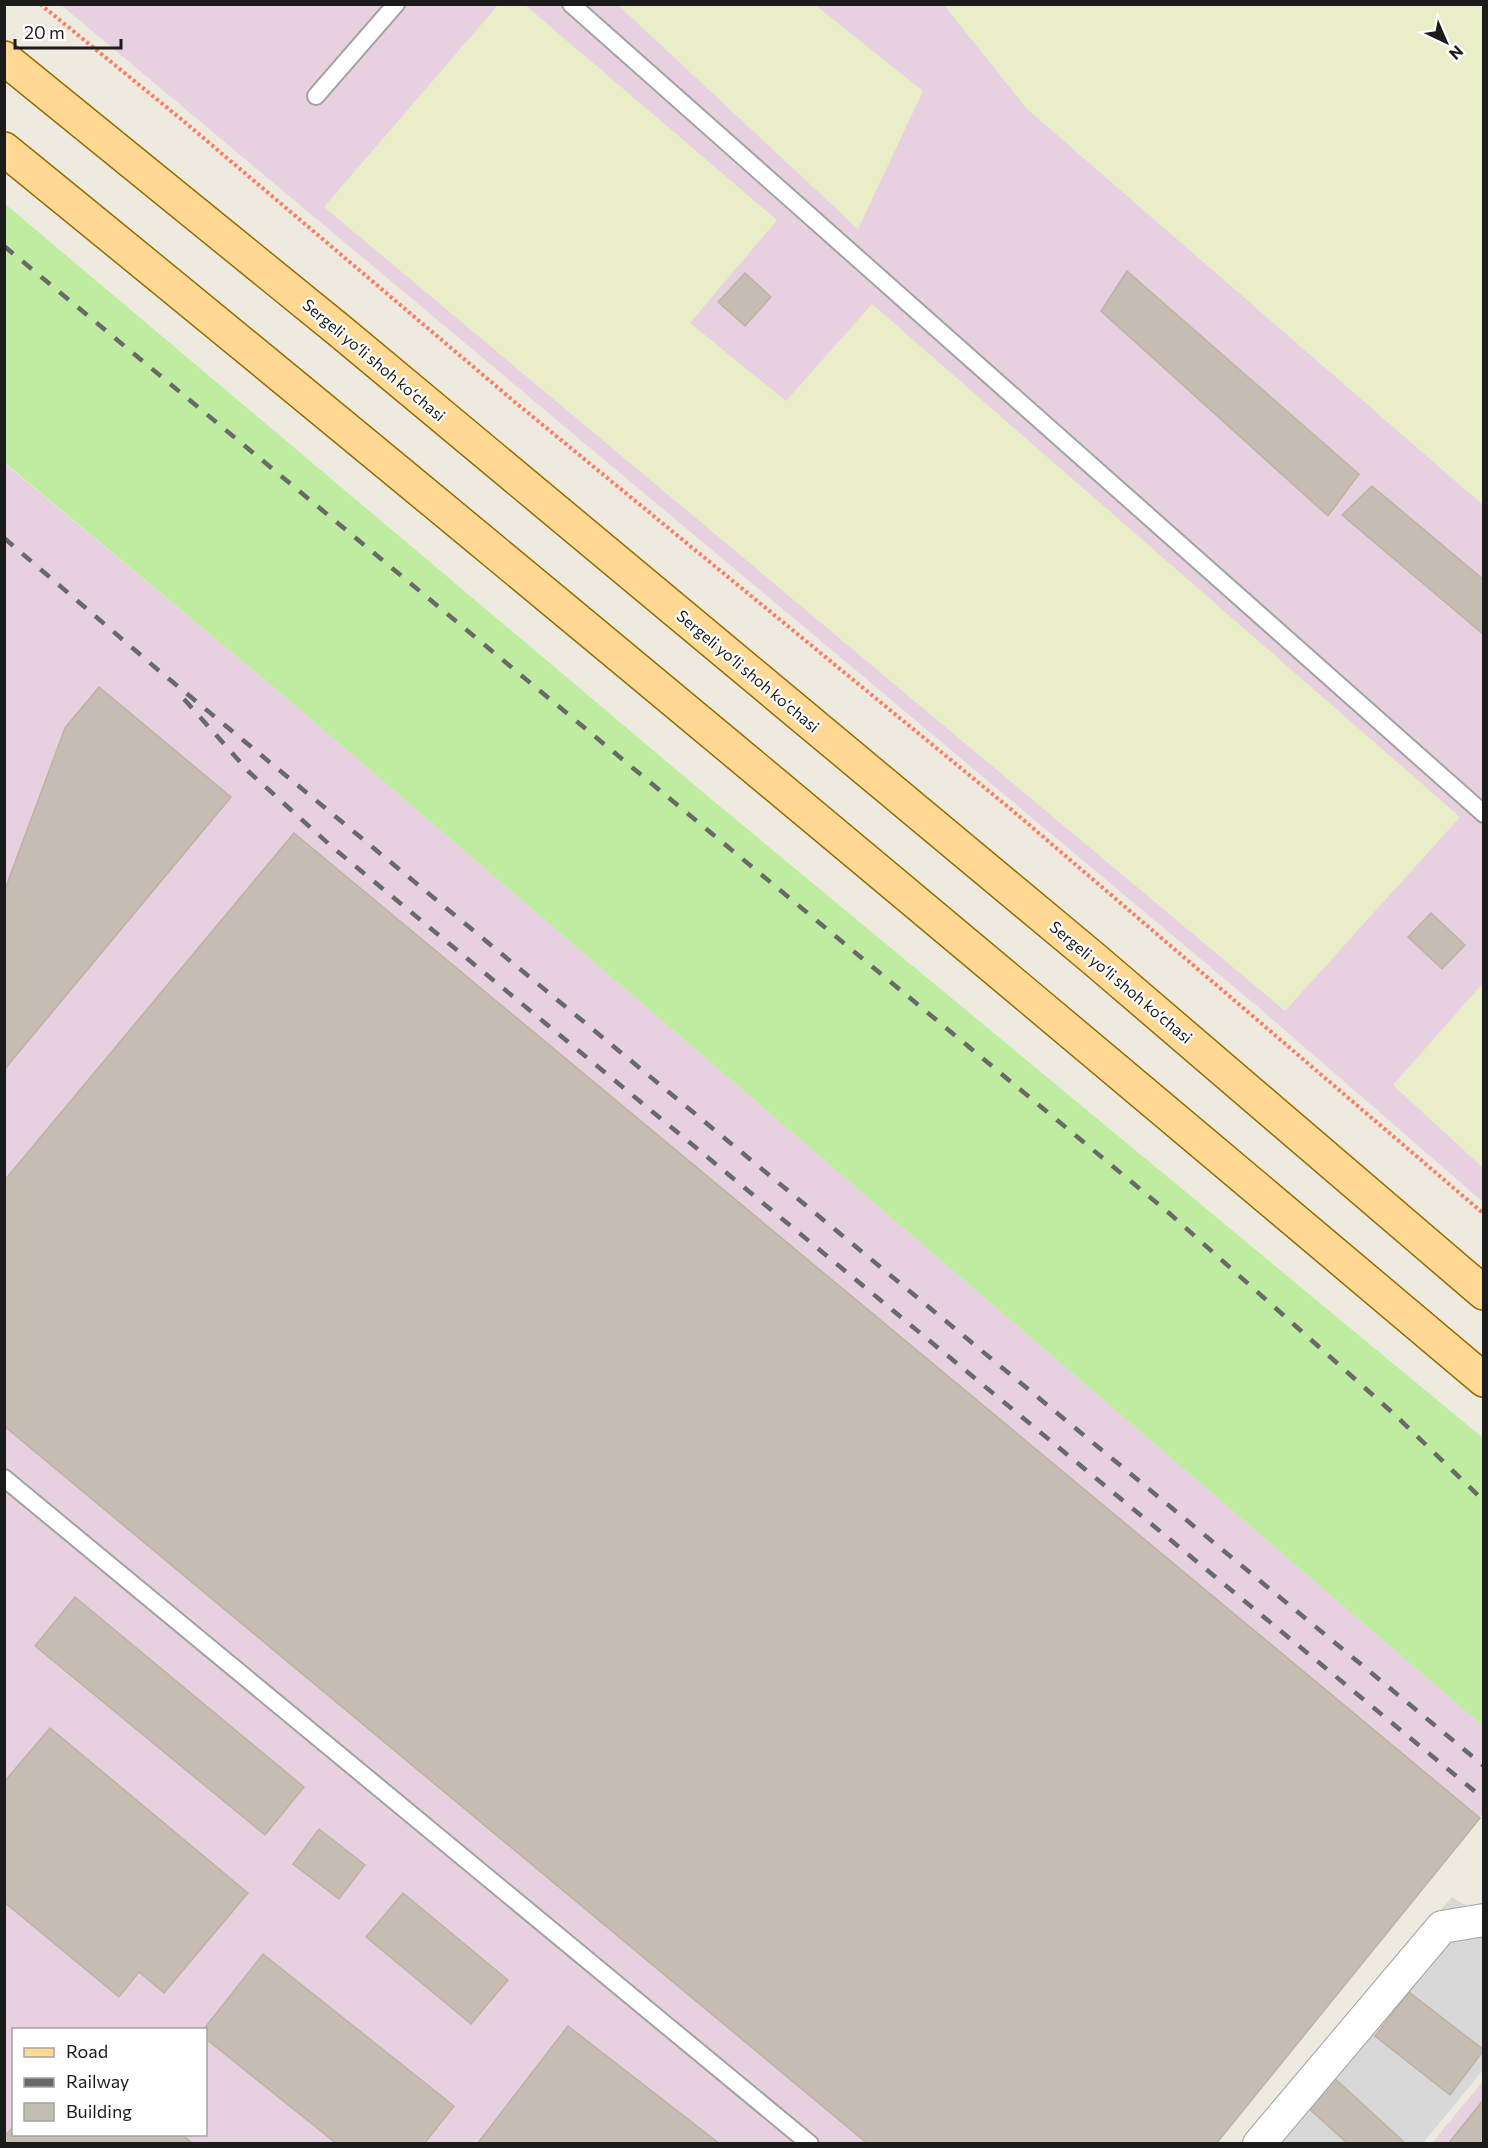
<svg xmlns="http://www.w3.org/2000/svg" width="1488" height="2148" viewBox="0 0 1488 2148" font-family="Commissioner,sans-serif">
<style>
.residential{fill:#d9d8d8}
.industrial{fill:#e7d1e1;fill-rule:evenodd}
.farmland{fill:#e9eec9}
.grass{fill:#c0eca1}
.building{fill:#c5bcb3;stroke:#c0b1a1;stroke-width:1.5}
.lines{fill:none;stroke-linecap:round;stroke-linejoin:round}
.service-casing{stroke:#a2a2a2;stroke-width:20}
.minor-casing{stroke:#a2a2a2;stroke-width:34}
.primary-casing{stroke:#926d00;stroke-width:36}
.path{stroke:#ff7b5f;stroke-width:4;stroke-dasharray:3 3;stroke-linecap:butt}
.service{stroke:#fff;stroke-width:16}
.minor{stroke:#fff;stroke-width:32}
.primary{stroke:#ffd893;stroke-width:33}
.rail{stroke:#696969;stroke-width:4.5;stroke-dasharray:12 12;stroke-linecap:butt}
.labels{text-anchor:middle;stroke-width:4.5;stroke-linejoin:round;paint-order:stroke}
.street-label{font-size:16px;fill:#1b1b1b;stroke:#fff}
</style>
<rect width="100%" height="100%" fill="#eeeae0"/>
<path class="residential" d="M1452 1897 1483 1916V2070L1423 2143 1239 2144Z"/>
<g class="industrial">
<path d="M61 5H1483V1202L1264 1012Z"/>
<path d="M4 463 297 707 1483 1726V1813L1216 2143H5ZM14 2030H206V2134H14Z"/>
<path d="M1483 2081V2143H1432Z"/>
</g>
<g class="farmland">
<path d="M498 5H525L777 220 690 323 786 401 872 304 1460 817 1285 1011 324 207Z"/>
<path d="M618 5H815L923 91 858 229Z"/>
<path d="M944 5H1483V505L1027 109Z"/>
<path d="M1483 983V1168L1393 1085Z"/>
</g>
<path class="grass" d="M4 203 711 799 1483 1438V1726L297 707 5 463Z"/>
<g class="building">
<path d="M1127 271 1359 474 1328 516 1101 311Z"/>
<path d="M745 273 771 297 745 326 718 302Z"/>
<path d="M1372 486 1484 580V635L1342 515Z"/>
<path d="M99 687 231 797 4 1070V892L65 728Z"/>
<path d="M294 833 1480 1818 1216 2144H868L4 1426V1181Z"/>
<path d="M1431 913 1465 945 1442 969 1408 937Z"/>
<path d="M75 1597 304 1787 265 1835 35 1646Z"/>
<path d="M50 1728 248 1893 164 1993 139 1972 119 1997 4 1902V1782Z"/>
<path d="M319 1829 365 1865 339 1899 293 1864Z"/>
<path d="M403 1893 508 1980 471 2024 366 1937Z"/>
<path d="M263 1954 454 2106 424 2144H337L206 2039V2030H203Z"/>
<path d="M1409 1992 1484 2050 1450 2095 1375 2036Z"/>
<path d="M568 2026 720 2144H477Z"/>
<path d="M1331 2075 1403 2141 1400 2144H1348L1305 2105Z"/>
<path d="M1484 2099V2144H1448Z"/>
<path d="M14 2126V2134H182L193 2144H4V2137Z"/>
</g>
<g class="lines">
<defs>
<g id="service">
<path d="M571 4 1484 814"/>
<path d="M316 96 396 4"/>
<path d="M4 1478 810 2144"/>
</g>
<path id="minor" d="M1259 2144 1442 1927 1484 1920"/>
<g id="primary">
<path d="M4 58 340 331 1094 959 1484 1293"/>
<path d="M4 149C502 554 994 966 1484 1380"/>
</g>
</defs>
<use href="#service" class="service-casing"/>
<use href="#minor" class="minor-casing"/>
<use href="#primary" class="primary-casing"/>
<path class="path" d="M40 4 181 119 516 403 1013 811 1484 1214"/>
<use href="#service" class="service"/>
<use href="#minor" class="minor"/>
<use href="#primary" class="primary"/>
<g class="rail">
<path d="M4 246 1169 1213 1393 1413 1484 1501"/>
<path d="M4 538 157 669 1484 1766"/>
<path d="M184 699 249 772 331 846 1484 1799"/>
</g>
</g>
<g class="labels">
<g class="street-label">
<text transform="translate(374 360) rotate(40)" y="6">Sergeli yo‘li shoh ko‘chasi</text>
<text transform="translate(748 671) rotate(40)" y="6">Sergeli yo‘li shoh ko‘chasi</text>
<text transform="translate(1121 982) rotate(40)" y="6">Sergeli yo‘li shoh ko‘chasi</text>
</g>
</g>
<rect width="1488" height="2148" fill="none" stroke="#1b1b1b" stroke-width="12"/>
<rect x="12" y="2028" width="195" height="108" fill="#ffffff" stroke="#a4a4a4" stroke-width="1.5"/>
<rect x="24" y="2048" width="30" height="9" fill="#ffd893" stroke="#a4a4a4" stroke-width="1.5"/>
<text x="66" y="2058" font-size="18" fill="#1b1b1b">Road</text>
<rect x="24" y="2078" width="30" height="9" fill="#696969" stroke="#a4a4a4" stroke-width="1.5"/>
<text x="66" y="2088" font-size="18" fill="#1b1b1b">Railway</text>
<rect x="24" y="2103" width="30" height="18" fill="#c5bcb3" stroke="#a4a4a4" stroke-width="1.5"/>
<text x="66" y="2118" font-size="18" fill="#1b1b1b">Building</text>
<g transform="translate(1446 42) rotate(136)" stroke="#ffffff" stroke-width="4.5" paint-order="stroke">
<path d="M0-4.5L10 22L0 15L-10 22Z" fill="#1b1b1b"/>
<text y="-9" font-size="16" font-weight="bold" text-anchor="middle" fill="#1b1b1b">N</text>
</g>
<path d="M15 39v9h106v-9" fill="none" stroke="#1b1b1b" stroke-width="3"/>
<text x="24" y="39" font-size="18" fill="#1b1b1b" stroke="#ffffff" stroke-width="4.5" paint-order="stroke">20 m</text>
</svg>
